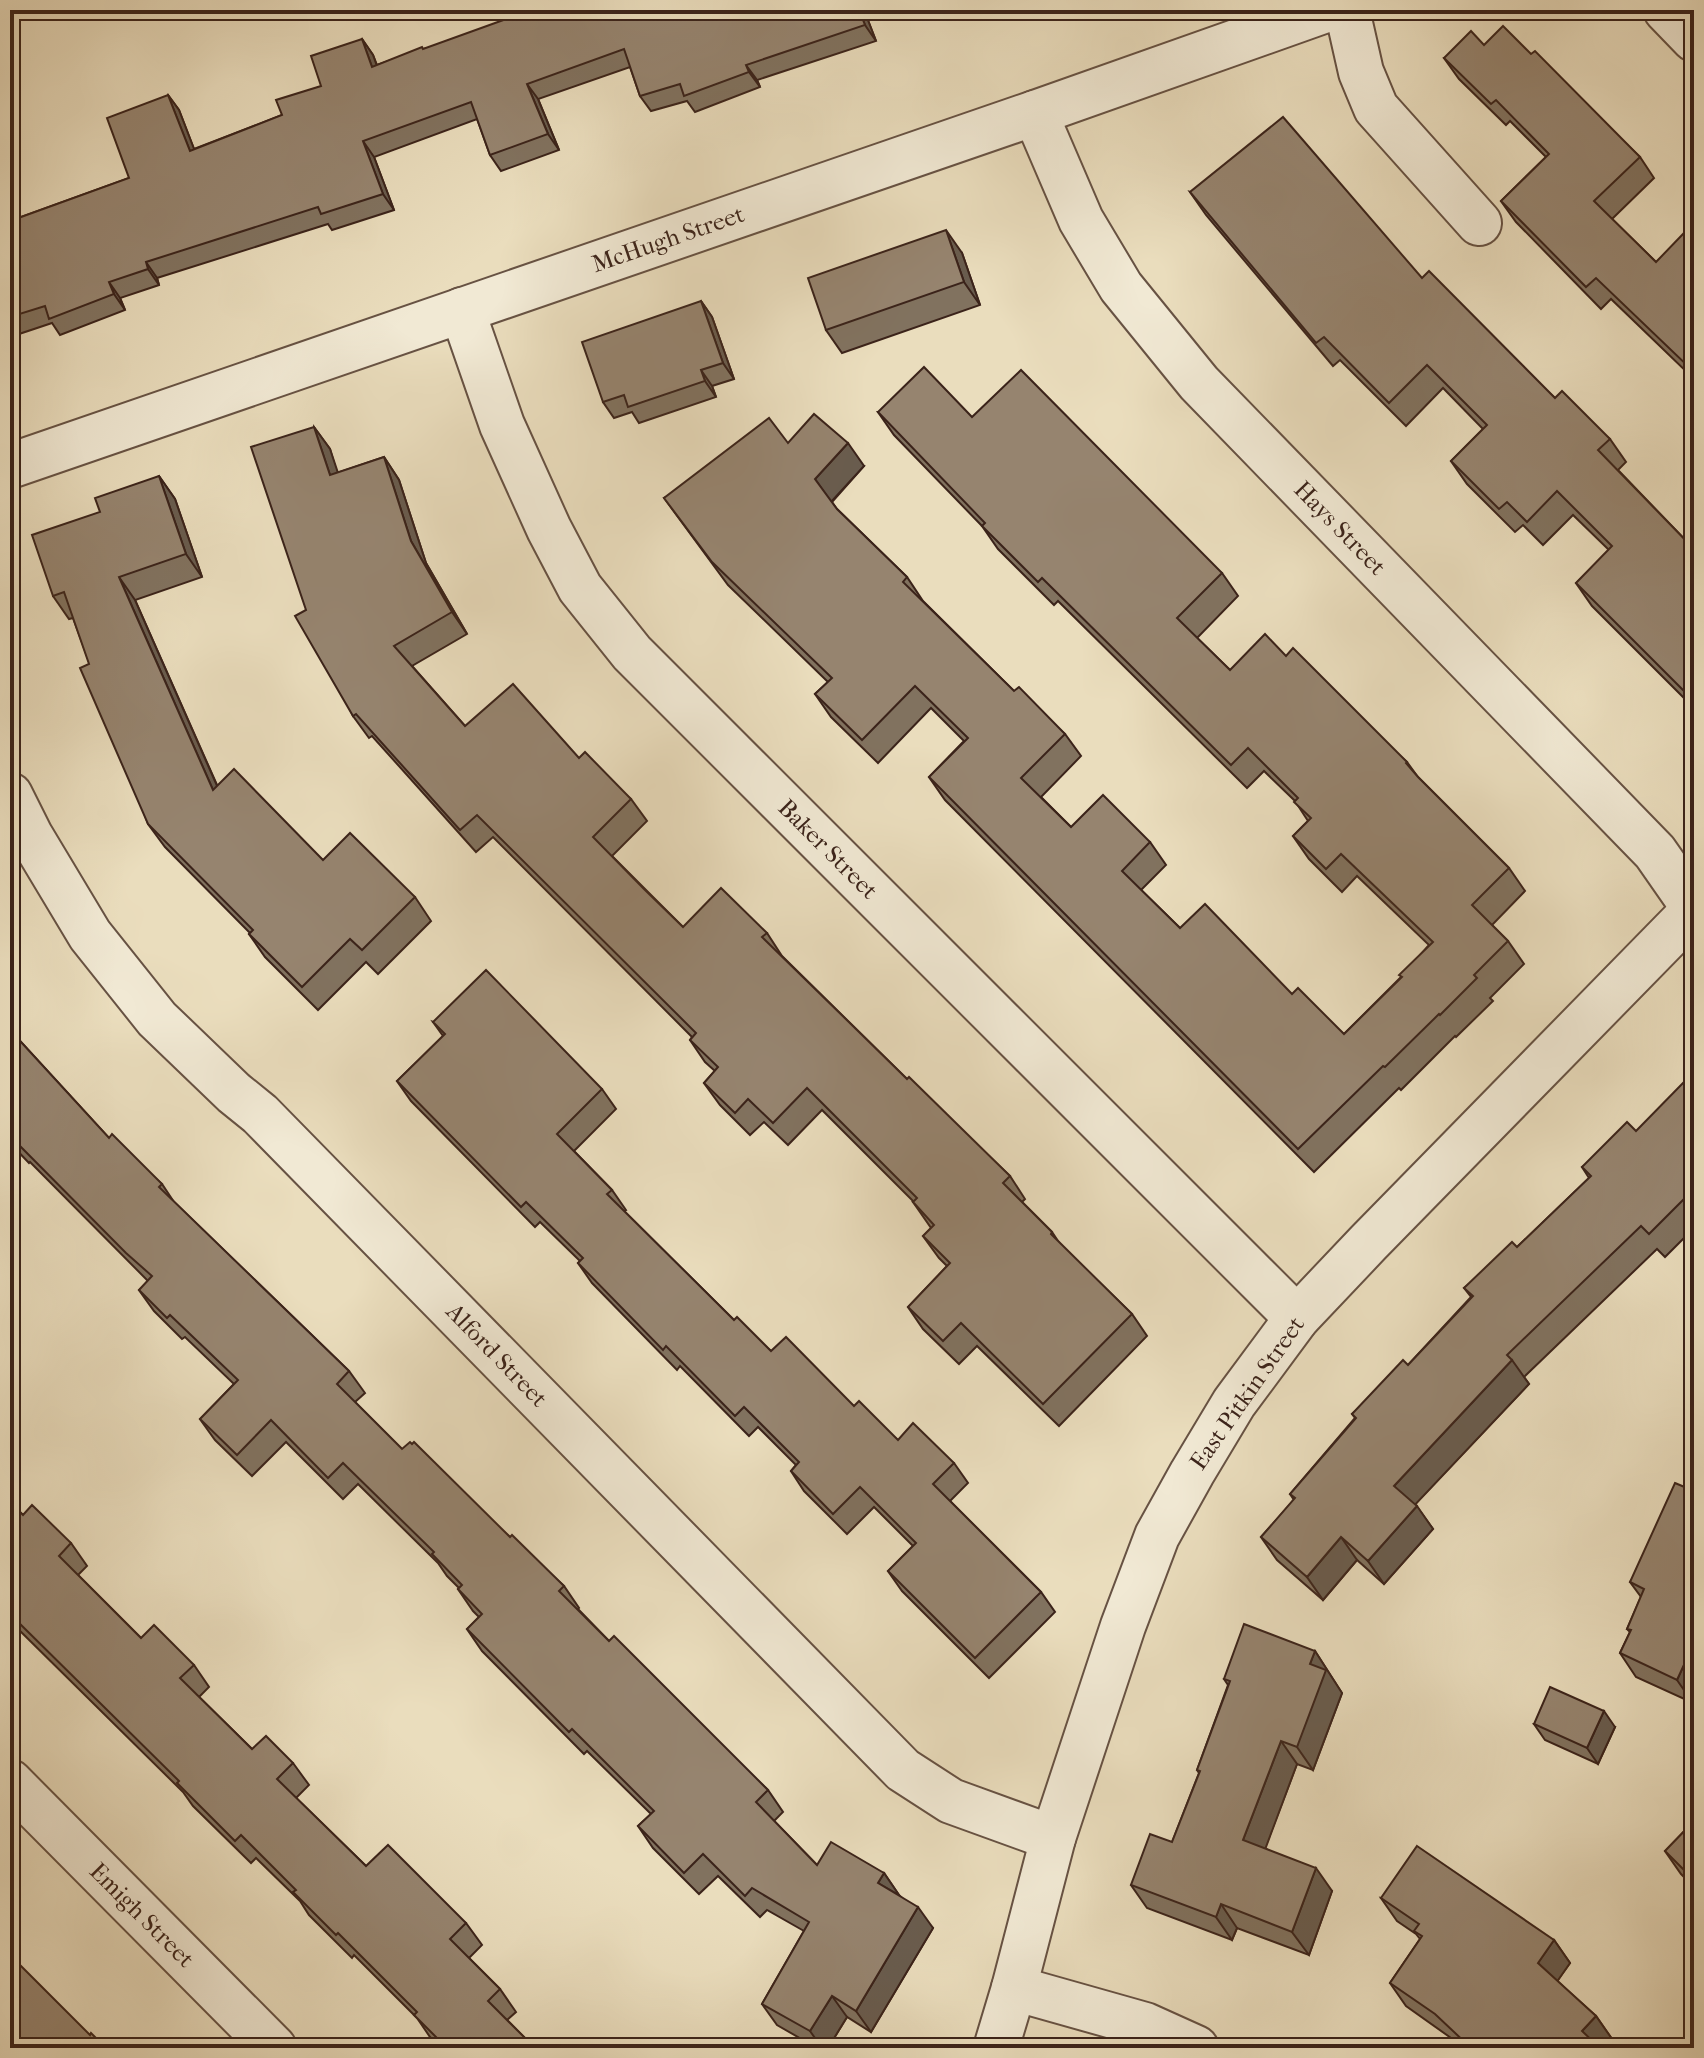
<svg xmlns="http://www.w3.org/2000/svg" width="1704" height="2058" viewBox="0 0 1704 2058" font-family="'IM FELL French Canon',serif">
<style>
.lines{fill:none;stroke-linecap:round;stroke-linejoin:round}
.minor-casing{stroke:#675243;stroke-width:48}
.tertiary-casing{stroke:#675243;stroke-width:48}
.minor{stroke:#f1e9d4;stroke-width:44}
.tertiary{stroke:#f1e9d4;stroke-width:44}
.wall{fill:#81725f;stroke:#3b231a;stroke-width:2}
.shaded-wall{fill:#695c4e;stroke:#3b231a;stroke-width:2}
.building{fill:#96846f;stroke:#3b231a;stroke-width:2}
.labels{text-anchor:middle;stroke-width:6;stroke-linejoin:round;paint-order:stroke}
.street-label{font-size:24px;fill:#3b231a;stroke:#f1e9d4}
</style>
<rect width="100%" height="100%" fill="#eaddbd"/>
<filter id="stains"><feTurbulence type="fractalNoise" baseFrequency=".0025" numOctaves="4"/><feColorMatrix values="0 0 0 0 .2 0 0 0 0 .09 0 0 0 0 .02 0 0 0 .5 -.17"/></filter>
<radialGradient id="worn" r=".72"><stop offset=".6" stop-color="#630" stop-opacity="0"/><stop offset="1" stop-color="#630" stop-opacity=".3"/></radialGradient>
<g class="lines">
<defs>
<g id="minor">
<path d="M1347 10 1361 72 1376 108 1479 223"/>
<path d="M1666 10 1694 39"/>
<path d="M1035 113 1081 220 1121 287 1199 383 1655 852 1694 908"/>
<path d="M462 310 502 425 549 529 580 588 632 653 1297 1318"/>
<path d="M10 466 1035 113 1326 10"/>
<path d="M10 795 30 835 90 935 157 1019 234 1093 260 1114 903 1770 951 1801 1053 1838"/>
<path d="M10 1782 274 2048"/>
<path d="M1014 1988 1145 2025 1196 2048"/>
</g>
<path id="tertiary" d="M996 2048 1014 1988 1053 1838 1123 1626 1157 1536 1192 1473 1234 1403 1297 1318 1368 1243 1694 910"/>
</defs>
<use href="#minor" class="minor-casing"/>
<use href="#tertiary" class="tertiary-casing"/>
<use href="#minor" class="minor"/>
<use href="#tertiary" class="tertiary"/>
</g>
<g class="wall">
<path d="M82 10H109L87 17Z"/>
<path d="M612 10H864L876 41 757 80 760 87 695 112 687 101 651 111 640 96 630 67 538 99 559 150 501 171 490 155 477 119 374 157 394 210 332 230 328 224 157 278 159 285 120 298 125 310 60 335 52 323 10 337V221L129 178 168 95 179 110 194 149 282 115 321 86 362 39 373 55 377 65 423 49 594 16Z"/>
<path d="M1484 45 1531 54 1640 157 1654 178 1612 219 1656 262 1694 245V379L1611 299 1601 309 1516 222 1501 201 1546 157 1510 121 1506 125 1459 79 1444 58Z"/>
<path d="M1190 192 1422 278 1555 398 1610 439 1626 462 1618 470 1694 549V708L1592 606 1576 583 1609 550 1573 515 1543 545 1523 525 1515 532 1467 484 1451 461 1483 429 1443 388 1406 426 1340 360 1333 366 1206 215Z"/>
<path d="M962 253 980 305 842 353 826 330Z"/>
<path d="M701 301 712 317 734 379 712 386 716 397 639 423 632 412 614 418 603 402Z"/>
<path d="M878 412 972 417 1222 573 1238 596 1197 638 1230 670 1286 656 1407 762 1418 777 1509 868 1525 891 1492 925 1508 941 1524 964 1490 998 1493 1001 1456 1037 1455 1036 1401 1090 1399 1088 1314 1172 945 800 929 777 964 741 931 708 878 763 831 717 815 694 828 682 728 585 664 498 788 443 864 466 832 502 837 509 907 577 923 601 1014 691 1065 734 1081 756 1041 797 1071 827 1150 842 1166 865 1141 890 1180 928 1292 994 1344 1034 1401 977 1429 945 1357 876 1342 892 1309 859 1293 836 1308 821 1295 801 1264 771 1247 788 1058 601 1054 605 998 549 982 526 894 435Z"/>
<path d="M314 427 330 449 337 473 384 457 399 480 426 563 467 634 412 666 465 726 579 758 631 799 647 821 612 856 683 927 767 933 782 956 907 1079 1010 1176 1025 1199 1022 1202 1052 1232 1060 1244 1132 1314 1147 1336 1059 1426 977 1346 959 1364 923 1329 908 1307 947 1266 939 1258 923 1236 931 1228 913 1202H914L822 1110 788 1145 764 1122 750 1135 720 1105 704 1083 715 1071 705 1062 690 1040 692 1037 493 837 476 852 372 736 369 738 353 716 306 610Z"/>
<path d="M159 476 175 499 202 577 135 600 217 785 323 860 415 897 431 921 378 974 366 962 318 1010 265 957 249 934 250 933 165 847 148 824 73 618 69 619 53 596 100 512Z"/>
<path d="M433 1022 602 1089 616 1109 574 1151 612 1190 626 1210 624 1211 734 1320 771 1351 854 1406 898 1440 954 1463 968 1483 950 1501 1041 1592 1055 1612 989 1678 902 1591 888 1571 913 1546 874 1507 847 1534 804 1491 791 1471 796 1465 758 1427 749 1436 680 1366 677 1370 592 1283 578 1263 580 1261 540 1222 535 1227 411 1101 397 1081 443 1036Z"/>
<path d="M10 1030 109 1138 162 1184 174 1202 349 1371 365 1393 355 1402 402 1449 510 1537 564 1586 579 1608 578 1609 609 1641 768 1790 783 1812 774 1821 817 1865 884 1873 899 1895 933 1928 871 2032 847 2017 828 2048H817L777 2025 762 2004 804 1931 767 1910 760 1917 718 1876 699 1894 653 1848 638 1826 651 1814 587 1751 584 1754 482 1651 467 1629 479 1617 473 1611 458 1589 459 1588 447 1576 438 1563 358 1484 343 1499 286 1442 252 1476 215 1440 200 1419 234 1384 185 1337 182 1339 154 1311 139 1290 148 1281 30 1162 29 1163 10 1143Z"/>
<path d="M1694 1093V1228L1665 1257 1657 1249 1524 1377 1529 1384 1415 1504 1433 1529 1384 1584 1357 1560 1323 1600 1277 1560 1261 1537 1294 1500 1290 1494 1355 1418 1352 1414 1408 1365 1471 1297 1464 1288 1517 1247 1589 1178 1582 1167Z"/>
<path d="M1694 1491V1701L1693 1703 1636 1677 1620 1653 1630 1632 1627 1629 1641 1597 1630 1582Z"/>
<path d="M10 1502 23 1515 71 1543 87 1566 78 1575 141 1638 194 1665 209 1687 199 1697 252 1749 293 1763 309 1785 296 1798 366 1866 466 1923 482 1945 469 1958 500 1989 516 2012 507 2020 535 2048H441L430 2037 417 2018 354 1955 352 1958 309 1915 300 1901 256 1858 251 1863 193 1806 183 1792 10 1621Z"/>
<path d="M1315 1651 1342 1693 1313 1770 1297 1764 1265 1848 1332 1891 1309 1955 1237 1928 1232 1940 1147 1908 1131 1885 1172 1842 1199 1773 1197 1770 1228 1685 1224 1679Z"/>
<path d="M1534 1724 1615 1727 1598 1764 1545 1740Z"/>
<path d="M1694 1821V1887L1681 1874 1665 1851Z"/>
<path d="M1381 1898 1554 1940 1570 1963 1557 1981 1596 2016 1612 2039 1604 2048H1462L1451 2038 1406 2006 1390 1983 1420 1939 1416 1934 1397 1921Z"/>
</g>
<g class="shaded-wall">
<path d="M587 10H592L601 34 590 18Z"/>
<path d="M859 10H864L876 41 865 25Z"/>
<path d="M362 39 373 55 383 83 372 67Z"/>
<path d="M746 65 757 80 760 87 749 72Z"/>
<path d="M527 84 538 99 559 150 548 134Z"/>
<path d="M168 95 179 110 201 167 190 151Z"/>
<path d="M363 141 374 157 394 210 383 194Z"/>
<path d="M946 230 962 253 980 305 964 282Z"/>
<path d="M146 262 157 278 159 285 148 269Z"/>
<path d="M109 282 120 298 125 310 114 294Z"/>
<path d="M701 301 712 317 734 379 723 363Z"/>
<path d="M701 370 712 386 716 397 705 381Z"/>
<path d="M314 427 330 449 346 497 330 475Z"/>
<path d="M848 443 864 466 831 502 815 479Z"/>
<path d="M384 457 399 480 426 563 467 634 452 612 411 541Z"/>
<path d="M159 476 175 499 202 577 186 554Z"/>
<path d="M119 577 135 600 229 813 213 790Z"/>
<path d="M1512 1360 1529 1384 1411 1509 1394 1486Z"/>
<path d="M1417 1506 1433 1529 1384 1584 1368 1561Z"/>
<path d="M1341 1537 1357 1560 1323 1600 1307 1577Z"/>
<path d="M1694 1643V1701L1693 1703 1677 1680Z"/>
<path d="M1315 1651 1342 1693 1313 1770 1297 1747 1310 1664Z"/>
<path d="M1604 1711 1615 1727 1598 1764 1587 1748Z"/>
<path d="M1281 1741 1297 1764 1260 1863 1243 1840Z"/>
<path d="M1316 1868 1332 1891 1309 1955 1292 1932Z"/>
<path d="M884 1873 899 1895 878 1883Z"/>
<path d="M1221 1904 1237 1928 1232 1940 1216 1917Z"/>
<path d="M918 1907 933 1928 871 2032 856 2011Z"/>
<path d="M1554 1940 1570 1963 1554 1986 1538 1963Z"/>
<path d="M832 1996 847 2017 828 2048H822L810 2031Z"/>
<path d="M1596 2016 1612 2039 1604 2048H1594L1582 2031Z"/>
</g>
<g class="building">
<path d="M531 10H587L590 18 612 10H859L865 25 746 65 749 72 684 96 680 84 640 96 624 49 527 84 548 134 490 155 471 102 363 141 383 194 321 214 318 207 146 262 148 269 109 282 114 294 49 319 45 306 10 317V221L129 178 107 118 168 95 190 151 282 115 276 100 321 86 311 56 362 39 372 67 422 47 423 49Z"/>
<path d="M1503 26 1531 54 1535 51 1640 157 1594 201 1656 262 1683 234 1694 245V372L1596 278 1586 287 1501 201 1549 154 1496 100 1491 104 1444 58 1471 31 1484 45Z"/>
<path d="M1283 117 1422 278 1429 271 1555 398 1562 391 1610 439 1598 450 1694 549V701L1576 583 1612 546 1557 491 1527 522 1507 502 1499 509 1451 461 1487 425 1427 365 1389 403 1324 337 1316 343 1190 192Z"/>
<path d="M946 230 964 282 826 330 808 278Z"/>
<path d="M701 301 723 363 701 370 705 381 628 407 624 395 603 402 582 342Z"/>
<path d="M924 367 972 417 1021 370 1222 573 1177 618 1230 670 1265 634 1286 656 1293 648 1407 762 1406 763 1418 777 1509 868 1472 905 1508 941 1474 975 1477 978 1440 1015 1439 1014 1385 1067 1383 1066 1298 1149 929 777 968 738 915 686 862 740 815 694 832 678 712 562 664 498 769 418 788 443 814 414 848 443 815 479 837 509 907 577 903 582 1014 691 1019 687 1065 734 1021 778 1071 827 1103 795 1150 842 1122 871 1180 928 1205 904 1292 994 1298 988 1344 1034 1402 977 1399 975 1433 942 1341 854 1326 869 1293 836 1311 818 1294 802 1298 798 1248 748 1231 765 1042 578 1038 582 982 526 985 523 878 412Z"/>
<path d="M314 427 330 475 384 457 411 541 452 612 394 646 465 726 513 684 579 758 585 752 631 799 593 837 645 890 683 927 721 888 767 933 762 937 907 1079 909 1077 1010 1176 1003 1183 1052 1232 1051 1234 1132 1314 1043 1404 961 1323 943 1341 908 1307 950 1263 923 1236 934 1225 913 1202 917 1198 807 1088 773 1123 748 1099 735 1113 704 1083 718 1067 690 1040 696 1033 477 815 460 830 356 714 353 716 295 616 306 610 251 447Z"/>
<path d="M159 476 186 554 119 577 213 790 234 769 323 860 350 833 415 897 362 950 350 939 302 987 249 934 253 930 148 824 80 668 89 664 64 592 53 596 32 535 100 512 95 498Z"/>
<path d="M486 970 602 1089 557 1134 612 1190 607 1194 734 1320 737 1317 771 1351 786 1337 854 1406 859 1401 898 1440 913 1423 954 1463 933 1484 1041 1592 975 1658 888 1571 916 1543 860 1487 833 1514 791 1471 799 1462 744 1407 735 1416 666 1346 663 1350 578 1263 583 1258 526 1202 521 1207 397 1081 445 1034 433 1022Z"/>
<path d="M10 1030 109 1138 112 1134 162 1184 159 1187 349 1371 337 1384 402 1449 410 1442 412 1444 414 1442 510 1537 512 1535 564 1586 559 1591 609 1641 614 1636 768 1790 756 1802 817 1865 831 1842 884 1873 878 1883 918 1907 856 2011 832 1996 810 2031 762 2004 809 1922 752 1888 745 1896 703 1854 684 1873 638 1826 654 1811 572 1729 569 1732 467 1629 482 1614 458 1589 462 1585 432 1554 434 1552 343 1463 328 1478 271 1420 237 1455 200 1419 238 1380 170 1315 167 1318 139 1290 152 1276 126 1253 15 1141 14 1142 10 1138Z"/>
<path d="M1684 1082 1694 1093V1209L1684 1199 1649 1234 1641 1226 1507 1355 1512 1360 1394 1486 1417 1506 1368 1561 1341 1537 1307 1577 1261 1537 1295 1498 1290 1494 1356 1418 1352 1414 1403 1360 1408 1365 1473 1296 1464 1288 1512 1242 1517 1247 1591 1176 1582 1167 1627 1122 1636 1131Z"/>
<path d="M1675 1483 1694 1491V1643L1677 1680 1620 1653 1631 1630 1627 1629 1644 1589 1630 1582Z"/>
<path d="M10 1502 23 1515 32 1505 71 1543 59 1556 141 1638 154 1625 194 1665 180 1678 252 1749 266 1736 293 1763 277 1779 366 1866 388 1845 466 1923 450 1939 500 1989 488 2001 535 2048H447L414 2015 417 2012 338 1933 336 1935 293 1892 296 1890 241 1835 235 1841 177 1783 179 1781 10 1614Z"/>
<path d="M1244 1624 1315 1651 1310 1664 1326 1670 1297 1747 1281 1741 1243 1840 1316 1868 1292 1932 1221 1904 1216 1917 1131 1885 1150 1834 1172 1842 1200 1771 1197 1770 1230 1681 1224 1679Z"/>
<path d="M1550 1687 1604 1711 1587 1748 1534 1724Z"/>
<path d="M1694 1821V1880L1665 1851Z"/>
<path d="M1417 1846 1554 1940 1538 1963 1596 2016 1582 2031 1600 2048H1471L1435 2014 1390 1983 1422 1936 1414 1931 1419 1924 1381 1898Z"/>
<path d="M10 1955 90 2035 91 2033 106 2048H10Z"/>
</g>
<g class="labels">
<g class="street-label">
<text transform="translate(668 239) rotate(-19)" y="8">McHugh Street</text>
<text transform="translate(1340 528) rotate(46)" y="8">Hays Street</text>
<text transform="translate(828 849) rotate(45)" y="8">Baker Street</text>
<text transform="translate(497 1355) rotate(46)" y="8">Alford Street</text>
<text transform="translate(1247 1393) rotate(-55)" y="8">East Pitkin Street</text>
<text transform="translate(142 1915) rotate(45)" y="8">Emigh Street</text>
</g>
</g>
<rect width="1704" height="2058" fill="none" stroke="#eaddbd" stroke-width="40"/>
<rect x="12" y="12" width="1680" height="2034" fill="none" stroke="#3b231a" stroke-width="4"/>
<rect x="20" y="20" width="1664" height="2018" fill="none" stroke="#3b231a" stroke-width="2"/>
<rect width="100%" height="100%" filter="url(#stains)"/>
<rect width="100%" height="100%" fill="url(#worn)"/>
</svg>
